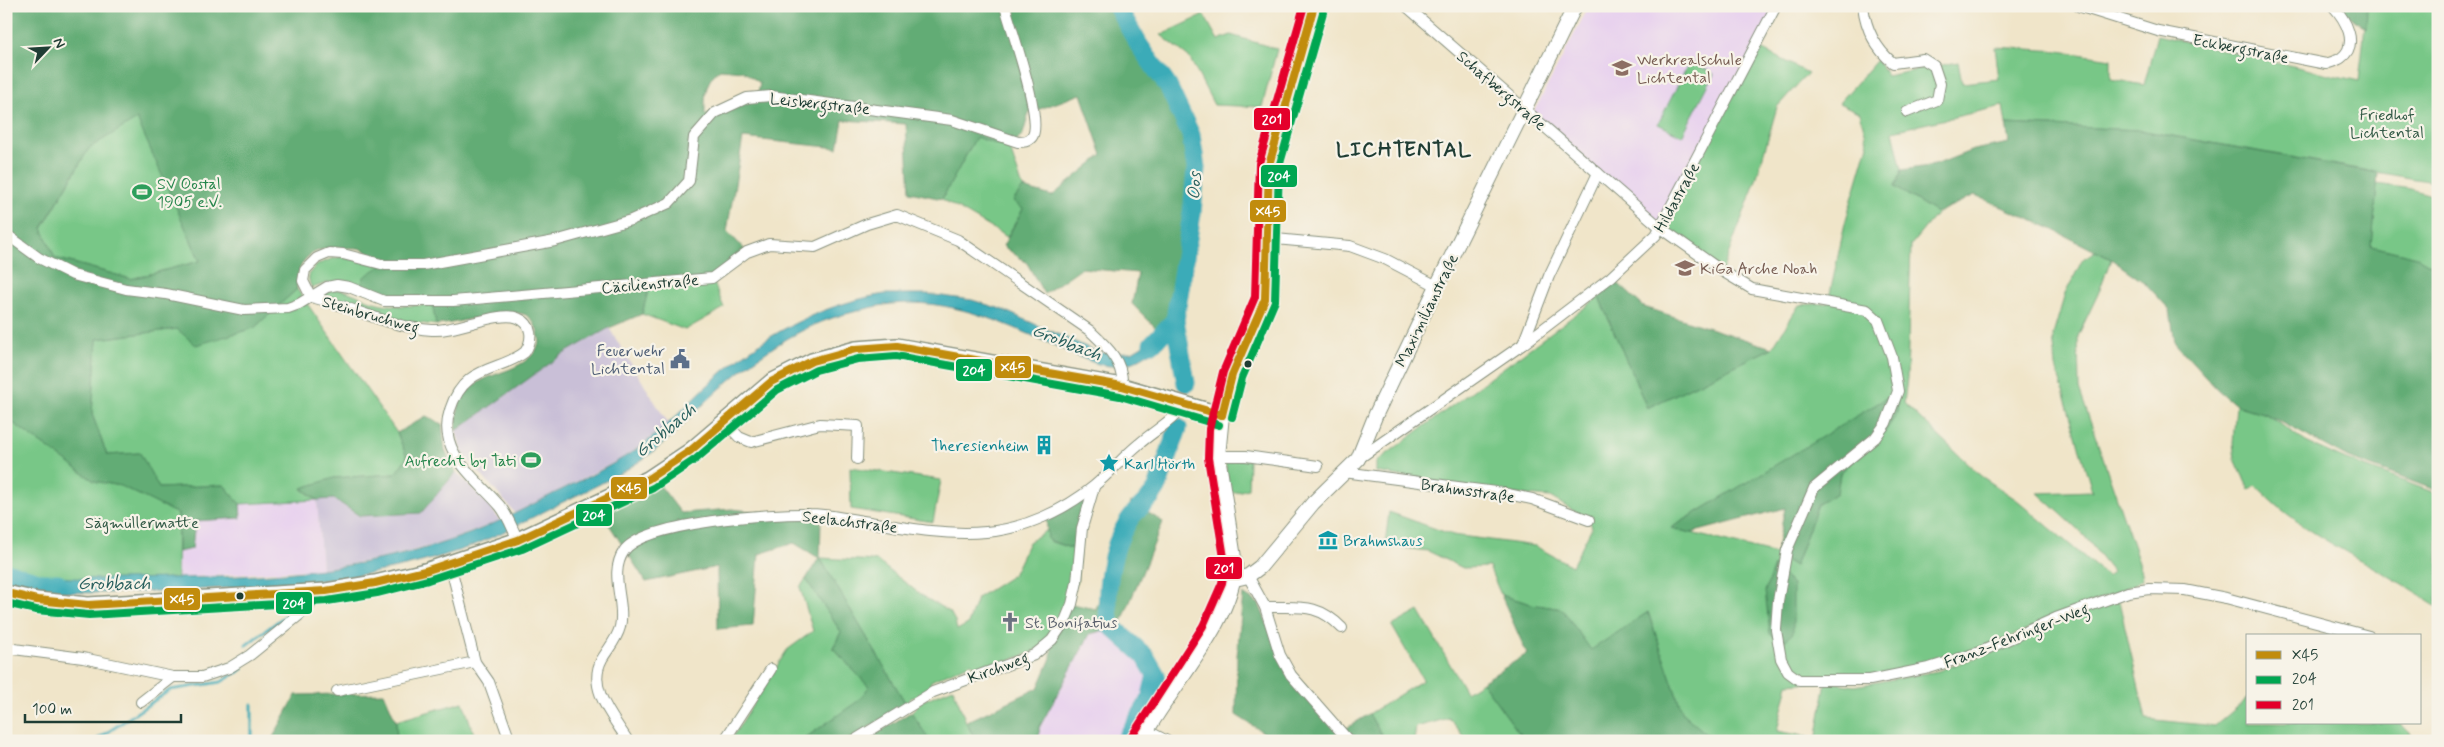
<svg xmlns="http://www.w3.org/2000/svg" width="2444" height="747" viewBox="0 0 2444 747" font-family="Mynerve,sans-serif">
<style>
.built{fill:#e8d2ee}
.industrial{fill:#c9bfd7}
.green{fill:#78c787;stroke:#4c825e;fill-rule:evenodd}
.forest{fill:#62ac74;stroke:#407454;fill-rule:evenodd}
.water{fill:#3babb8;stroke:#2d7476}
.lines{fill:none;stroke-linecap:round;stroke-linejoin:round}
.stream{stroke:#3babb8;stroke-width:3}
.river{stroke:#3babb8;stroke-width:19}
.minor-casing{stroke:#88917e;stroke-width:12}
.secondary-casing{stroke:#88917e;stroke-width:16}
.primary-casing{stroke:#88917e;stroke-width:18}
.minor{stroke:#fff;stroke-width:10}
.secondary{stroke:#fff;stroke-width:14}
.primary{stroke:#fff;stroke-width:15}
.bus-1-casing{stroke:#f7f3e8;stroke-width:11}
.bus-2-casing{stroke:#f7f3e8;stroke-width:11}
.bus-3-casing{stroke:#f7f3e8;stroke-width:11}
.bus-1{stroke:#c18c0d;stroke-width:8}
.bus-2{stroke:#00a651;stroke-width:8}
.bus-3{stroke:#e4002b;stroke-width:8}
.bus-dot{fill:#1f3d34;stroke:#f7f3e8;stroke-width:2}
.labels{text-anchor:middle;stroke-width:4.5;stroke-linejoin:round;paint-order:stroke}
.street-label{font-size:16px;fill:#1f3d34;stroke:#f7f3e8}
.education-label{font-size:16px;fill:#785e54;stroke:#f7f3e8;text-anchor:start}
.park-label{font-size:16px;fill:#315945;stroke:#f7f3e8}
.leisure-label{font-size:16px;fill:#27864d;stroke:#f7f3e8;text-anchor:start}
.service-label{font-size:16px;fill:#4e5e75;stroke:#f7f3e8;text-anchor:end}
.culture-label{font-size:16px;fill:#0d838f;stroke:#f7f3e8;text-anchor:start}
.worship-label{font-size:16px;fill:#5b616d;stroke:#f7f3e8;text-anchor:start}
.water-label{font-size:18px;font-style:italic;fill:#275e5c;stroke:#f7f3e8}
.district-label{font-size:21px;font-weight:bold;letter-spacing:1px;fill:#1f3d34;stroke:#f7f3e8}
.line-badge{stroke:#f7f3e8;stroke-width:2}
.badge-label{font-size:14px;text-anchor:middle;font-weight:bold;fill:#fff}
</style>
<rect width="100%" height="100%" fill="#f7f3e8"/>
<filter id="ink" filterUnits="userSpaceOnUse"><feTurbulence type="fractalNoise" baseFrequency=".02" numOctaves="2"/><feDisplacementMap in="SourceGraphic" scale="10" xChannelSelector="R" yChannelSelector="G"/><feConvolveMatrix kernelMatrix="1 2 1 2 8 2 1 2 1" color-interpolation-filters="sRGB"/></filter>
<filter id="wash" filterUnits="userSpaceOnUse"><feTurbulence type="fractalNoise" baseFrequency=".0096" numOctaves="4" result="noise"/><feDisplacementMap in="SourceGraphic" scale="20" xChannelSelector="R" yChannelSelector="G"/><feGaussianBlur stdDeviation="1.12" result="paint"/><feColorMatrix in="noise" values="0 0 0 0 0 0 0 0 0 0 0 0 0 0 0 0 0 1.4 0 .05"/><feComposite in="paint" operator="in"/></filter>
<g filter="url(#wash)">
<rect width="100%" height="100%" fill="#f0e5c9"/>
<g class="built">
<path d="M1589 6H1776L1661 228 1532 115Z"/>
<path d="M317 500 322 569 177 578 178 552 192 549 195 521 241 518 240 504Z"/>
<path d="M1120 626 1157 663 1162 684 1133 741H1040L1038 728 1090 634Z"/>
</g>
<g class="industrial">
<path d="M609 328 668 423 643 444 621 459 515 513 463 454 456 431 563 354Z"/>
<path d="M456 472 489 505 500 521 445 542 385 558 322 569 317 500 334 499 360 516 421 513Z"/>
</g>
<g class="green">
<path d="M2367 6H2438V183L2139 130 2006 124 2003 106 1893 131 1902 170 1895 187 1937 213 1911 245 1907 378 1904 403 1981 476 2017 500 2108 577 2113 572 2082 533 2038 493 2092 491 2056 367 2053 335 2065 294 2083 259 2095 251 2111 259 2098 294 2078 336 2079 389 2139 562 2142 579 2133 585 2002 640 1920 667 1829 682 1855 686 1938 671 1981 656 2096 606 2119 601 2146 719 2215 726 2248 698V723H2400L2412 735 2407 741H1816L1826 681 1788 684 1777 731 1815 738 1814 741H1706L1708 736 1683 714 1648 612 1591 651 1562 609 1531 604 1501 595 1489 567 1463 568 1428 551 1385 546 1389 512 1453 535 1535 546 1572 566 1592 527 1589 520 1550 497 1503 493 1376 472V462L1599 297 1647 408 1772 348 1799 305 1828 303 1845 223 1868 145 1860 113 1839 103 1877 60 1887 76 1958 62 1962 83 1999 79 1995 47 2059 51 2111 59V79L2144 85 2157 35 2359 81ZM1898 392 1840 473 1837 493 1818 504 1795 566 1776 554 1671 528Z"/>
<path d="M1204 15 1218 40 1231 35 1277 49 1262 107 1214 105 1189 57 1161 35Z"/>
<path d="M1755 46 1808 73 1777 107 1756 180 1722 271 1661 228Z"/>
<path d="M1690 61 1714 74 1682 136 1658 124Z"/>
<path d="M137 118 200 261 131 279 55 258 42 229 89 148Z"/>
<path d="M976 137 1010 149 1023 188 1014 201 1023 209 1007 237 942 199Z"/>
<path d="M2377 184 2411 189 2438 197V269L2417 257 2372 246Z"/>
<path d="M340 257 383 265 360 287 327 283 312 288C300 268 325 260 340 257Z"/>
<path d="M712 278 724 308 685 330 642 314 649 284Z"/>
<path d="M297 289 397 433 407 457 395 474 334 478 302 489 317 500 240 504 224 485 159 488 139 453 107 455 92 414 97 339 177 329 254 328Z"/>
<path d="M334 289C350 290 360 298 374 302 393 308 414 305 433 305L436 325 409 322 322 295Z"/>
<path d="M2236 405 2266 414 2306 442 2346 460 2438 494V607C2423 598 2408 587 2392 578 2344 550 2294 527 2256 485L2249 490 2235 459 2233 443Z"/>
<path d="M6 418 94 481 121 486 178 514 177 578C133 579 43 585 6 564Z"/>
<path d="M1225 459 1249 460 1248 489 1229 494Z"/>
<path d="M850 467 941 480 933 522 851 509Z"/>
<path d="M1047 530 1049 541 1079 551 1077 582 1052 640 1032 652 985 670 971 663 931 681 929 692 911 698 906 704 820 558 877 561 924 597 950 612 955 621 957 630 968 624 977 598 1013 575 1029 542Z"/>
<path d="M806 579 841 632 833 648 869 687 859 701 801 741H730L787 650 813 631 800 587Z"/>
<path d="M1419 611 1466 692 1482 682 1525 741H1468L1449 718 1416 727 1414 741H1385L1369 714 1423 680 1392 626Z"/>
<path d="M953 688 966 722 976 741H930L911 712 922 701Z"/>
<path d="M463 702 475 737 479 741H397L396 721Z"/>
</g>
<g class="forest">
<path d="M6 6H1122L1168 82 1194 131 1201 169 1194 247 1172 319 1158 330 1132 304 1138 273 1081 268 1044 294 1027 263 1003 246 1023 209 1013 201 1023 188 1052 196 1102 155 1081 94 1029 113 1023 134 1010 149 976 137 942 199 910 192 906 124 843 120 838 148 743 138 727 231 747 252 712 278 650 284 642 314 609 328 563 354 456 431C457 422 457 408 461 400 477 371 511 377 532 355 535 352 538 346 540 342 538 332 535 320 526 315 509 307 458 324 436 325L431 297H397L360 287 364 277 382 265C377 260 371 254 364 250 359 247 350 248 345 248 314 246 296 257 297 289L254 328 196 345 177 329 97 339 92 414 107 455 140 453 159 488 224 485 240 504 241 518 195 521 192 549 178 552V514L121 486 94 481 6 418ZM720 69 743 71 760 83 758 93 705 115C705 95 704 82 720 69ZM137 119 200 261 131 279 55 258 42 228 89 148Z"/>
<path d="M2367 6 2366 29 2338 7V6Z"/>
<path d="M2006 124 2139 130 2378 173 2372 246 2417 257 2438 269V491L2348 458 2266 414 2236 405 2217 389 2175 343 2170 310 2145 283 2111 259 2052 229 1975 195 1937 213 1895 187 1902 170 1935 165 1973 150 2009 143Z"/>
<path d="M1611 277 1644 307 1772 348 1647 408 1599 297Z"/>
<path d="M1898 391 1897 414 1882 436 1840 473 1837 493 1818 504 1795 566 1776 554 1785 508 1691 533 1671 528Z"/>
<path d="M426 416 442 424 445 451 456 472 421 513 360 516 334 499 317 500 302 488 334 478 395 474 407 457 397 433Z"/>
<path d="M658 483 681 513 732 509 821 519 820 558 906 704 847 741H801L858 701 869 687 833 648 841 632 806 579 819 558 794 543 759 554 753 626 718 629 717 567 646 582 601 512Z"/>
<path d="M1078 497 1089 504 1079 551 1048 540 1046 517Z"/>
<path d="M1131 502 1163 522 1120 626 1090 634 1039 728 1040 741H976L966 722 1038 688 1051 658 1052 640 1072 604 1096 609Z"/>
<path d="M6 564 34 574V589L6 581Z"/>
<path d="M1774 566 1793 585V633L1784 642 1770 634 1765 591Z"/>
<path d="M1243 594 1259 604 1280 655 1342 731 1369 714 1385 741H1277L1236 715 1237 656Z"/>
<path d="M1501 595 1531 604 1562 609 1591 650 1648 612 1683 714 1709 736 1706 741H1525L1482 682 1527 654Z"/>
<path d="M384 693 396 721 397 741H271L296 695Z"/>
<path d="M911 712 930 741H865Z"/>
</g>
<path class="water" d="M885 294H927L972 300 1001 309 1100 353 1132 352 1152 340 1167 323 1173 331C1157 348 1140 364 1115 366 1095 367 1070 352 1051 344 1000 321 948 298 891 304 874 306 858 311 842 315 790 330 746 364 707 401 689 418 673 437 653 452 625 473 592 488 561 503 533 517 505 532 477 544 385 580 281 586 183 590 133 592 84 596 34 589V574C78 581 124 579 168 578 270 577 375 570 471 533 500 522 527 507 555 493 585 478 617 464 644 444 674 421 698 392 727 368 771 331 827 303 885 294Z"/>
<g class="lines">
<g class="stream">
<path d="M246 645 304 602"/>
<path d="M252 704V741"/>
<path d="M95 741 170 690 221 682 243 669"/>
</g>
<g class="river">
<path d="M1117 6 1139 45 1168 86 1191 135 1196 168 1192 213 1175 320 1186 383"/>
<path d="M1152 344 1175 320"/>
<path d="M6 572 42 583H58"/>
<path d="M1125 741 1150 700 1156 675 1145 656 1110 625C1104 591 1110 549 1129 520 1137 508 1150 501 1157 488L1178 428"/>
</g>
</g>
</g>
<g filter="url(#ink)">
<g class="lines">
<defs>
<g id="minor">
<path d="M1406 6 1661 228 1722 271 1752 289 1867 310 1878 320 1892 357 1898 391 1886 423 1875 438 1814 488 1787 550 1778 601 1776 630 1781 659 1788 672 1799 680H1870L1929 668 1980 652 2056 618 2128 592 2149 589 2185 590 2226 598 2369 636"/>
<path d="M1863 6C1866 30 1875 48 1893 63L1923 59 1934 66 1940 84 1937 100 1907 112"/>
<path d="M2078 6 2158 31 2326 64C2330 62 2337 61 2341 58 2360 44 2345 19 2333 6"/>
<path d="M6 234 39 258 73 275 126 289 166 294 244 310 288 308 299 304 327 287 337 285 349 287 384 301H453L712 278 747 252 769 244 815 247 867 224 897 215 958 240 1089 330C1105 345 1124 361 1122 386"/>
<path d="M1265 238 1350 246 1385 259 1437 286"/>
<path d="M311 297 303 281 305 270 317 258 329 253 343 254 385 265H423L555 241 631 220 669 203 689 181 694 137 715 113 747 98 771 96 952 120 1018 142C1023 142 1028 142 1032 137 1044 121 1011 29 1005 6"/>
<path d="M311 297C351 306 391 328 432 330 456 332 499 310 518 318 533 324 533 340 525 352 509 365 487 366 470 379 460 387 454 397 450 410 436 452 476 478 500 506 508 516 512 528 518 540"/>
<path d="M1523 344 1549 276 1598 173"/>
<path d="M724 421 739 437 751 442 820 424 858 426 857 459"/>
<path d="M1218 456H1246L1318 466"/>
<path d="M1358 459 1522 345 1611 277 1656 235 1776 6"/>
<path d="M1344 472 1503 493 1532 499 1589 520"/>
<path d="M450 564 475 662 489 682 510 741"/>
<path d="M1248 576 1265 607 1280 655 1291 675 1349 741"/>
<path d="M1265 607C1299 608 1317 602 1342 628"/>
<path d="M6 648 83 658 173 677H202L229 668 250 655 308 608 319 591"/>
<path d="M337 691 475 662"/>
<path d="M141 702 173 677"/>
<path d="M1146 730 1167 741"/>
<path d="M628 741C614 718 586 688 602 659 608 649 617 639 620 627 626 602 608 574 624 551 644 522 774 513 810 514 824 514 838 517 851 519 896 526 940 536 986 532 1024 529 1065 510 1094 486 1110 473 1123 457 1139 444 1155 430 1173 421 1185 404"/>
<path d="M724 741 771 669"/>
<path d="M853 741 933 692 1034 655 1052 640 1065 621 1072 604 1077 582 1082 528 1094 487"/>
</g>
<g id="secondary">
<path d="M1235 579 1248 576 1260 567 1313 503 1358 459 1376 414 1437 286 1575 6"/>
<path d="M1141 741C1168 689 1234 621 1235 564L1218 456 1222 415"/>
</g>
<path id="primary" d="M6 593 37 600 88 605 326 591 375 583 425 571 518 540 648 479 690 451 771 382 812 361 856 349 897 346 1122 386 1222 415 1232 375 1265 299 1269 165 1314 6"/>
</defs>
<use href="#minor" class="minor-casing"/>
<use href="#secondary" class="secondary-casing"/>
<use href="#primary" class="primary-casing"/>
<use href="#minor" class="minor"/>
<use href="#secondary" class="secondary"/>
<use href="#primary" class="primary"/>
<defs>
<g id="bus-1">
<path d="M1222 415 1232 375 1265 299 1269 165 1314 6"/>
<path d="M6 593 37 600 88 605 326 591 375 583 425 571 518 540 648 479 690 451 771 382 812 361 856 349 897 346 1122 386 1222 415"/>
</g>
<g id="bus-2">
<path d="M1232 417 1242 378 1275 301 1279 167 1324 9"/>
<path d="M6 603 36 610 89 615 327 601 377 593 428 580 522 549 653 488 696 459 777 390 816 370 858 359 896 356 1120 396 1219 425"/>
</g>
<path id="bus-3" d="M1132 736 1203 626 1222 583 1225 564 1208 458 1209 429 1223 372 1255 297 1259 163 1304 6"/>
</defs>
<use href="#bus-1" class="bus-1-casing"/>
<use href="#bus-2" class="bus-2-casing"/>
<use href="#bus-3" class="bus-3-casing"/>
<use href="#bus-1" class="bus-1"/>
<use href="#bus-2" class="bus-2"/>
<use href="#bus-3" class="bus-3"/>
</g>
</g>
<defs>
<symbol id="school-bare" viewBox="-9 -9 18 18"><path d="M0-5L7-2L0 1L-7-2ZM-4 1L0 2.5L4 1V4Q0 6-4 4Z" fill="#8d6e63" stroke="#f7f3e8" stroke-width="2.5" paint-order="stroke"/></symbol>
<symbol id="stadium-bare" viewBox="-9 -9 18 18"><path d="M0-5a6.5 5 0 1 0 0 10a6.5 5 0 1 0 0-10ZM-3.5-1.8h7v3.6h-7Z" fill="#2e9e5b" stroke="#f7f3e8" stroke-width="2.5" paint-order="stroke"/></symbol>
<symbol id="civic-bare" viewBox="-9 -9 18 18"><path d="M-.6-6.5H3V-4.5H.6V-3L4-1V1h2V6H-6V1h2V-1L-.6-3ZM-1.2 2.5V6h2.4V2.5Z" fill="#5c6f8a" stroke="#f7f3e8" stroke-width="2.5" paint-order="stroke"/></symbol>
<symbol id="building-bare" viewBox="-9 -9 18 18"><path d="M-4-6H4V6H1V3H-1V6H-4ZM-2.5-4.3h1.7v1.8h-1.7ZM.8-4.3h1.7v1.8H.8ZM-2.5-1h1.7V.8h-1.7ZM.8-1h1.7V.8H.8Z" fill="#0f9aa8" stroke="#f7f3e8" stroke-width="2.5" paint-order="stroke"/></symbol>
<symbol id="sight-bare" viewBox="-9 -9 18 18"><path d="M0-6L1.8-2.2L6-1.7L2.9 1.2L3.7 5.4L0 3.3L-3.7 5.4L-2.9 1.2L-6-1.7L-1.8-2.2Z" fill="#0f9aa8" stroke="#f7f3e8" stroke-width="2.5" paint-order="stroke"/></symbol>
<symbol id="museum-bare" viewBox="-9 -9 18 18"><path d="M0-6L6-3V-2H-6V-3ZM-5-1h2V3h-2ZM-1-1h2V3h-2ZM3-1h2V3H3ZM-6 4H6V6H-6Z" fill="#0f9aa8" stroke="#f7f3e8" stroke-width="2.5" paint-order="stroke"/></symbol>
<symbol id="church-bare" viewBox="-9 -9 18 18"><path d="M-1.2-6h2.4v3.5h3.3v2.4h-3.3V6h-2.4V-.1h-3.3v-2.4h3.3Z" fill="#6b7280" stroke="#f7f3e8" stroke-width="2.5" paint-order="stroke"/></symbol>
</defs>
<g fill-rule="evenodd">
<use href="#school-bare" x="1608" y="54" width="28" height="28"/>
<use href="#stadium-bare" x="128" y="178" width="28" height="28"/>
<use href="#school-bare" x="1671" y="254" width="28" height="28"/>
<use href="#civic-bare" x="666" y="345" width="28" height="28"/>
<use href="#building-bare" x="1030" y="431" width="28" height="28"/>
<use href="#stadium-bare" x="517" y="446" width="28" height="28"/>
<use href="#sight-bare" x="1095" y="449" width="28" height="28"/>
<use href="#museum-bare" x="1314" y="526" width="28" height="28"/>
<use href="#church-bare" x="996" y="608" width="28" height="28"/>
</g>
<g class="bus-dot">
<circle cx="1248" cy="364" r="4.5"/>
<circle cx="240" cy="596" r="4.5"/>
</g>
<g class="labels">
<g class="street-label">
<text transform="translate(2241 48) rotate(11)" y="6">Eckbergstraße</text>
<text transform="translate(1502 90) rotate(41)" y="6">Schafbergstraße</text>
<text transform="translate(820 103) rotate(6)" y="6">Leisbergstraße</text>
<text transform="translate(1676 197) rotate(-61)" y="6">Hildastraße</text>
<text transform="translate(650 283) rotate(-5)" y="6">Cäcilienstraße</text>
<text transform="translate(1426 310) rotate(-64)" y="6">Maximilianstraße</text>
<text transform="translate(371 314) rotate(16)" y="6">Steinbruchweg</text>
<text transform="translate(1468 490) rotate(8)" y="6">Brahmsstraße</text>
<text transform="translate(850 521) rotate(7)" y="6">Seelachstraße</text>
<text transform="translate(2016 635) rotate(-21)" y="6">Franz-Fehringer-Weg</text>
<text transform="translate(998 667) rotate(-20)" y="6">Kirchweg</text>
</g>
<g class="education-label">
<text x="1637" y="65">Werkrealschule<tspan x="1637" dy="18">Lichtental</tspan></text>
<text x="1700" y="274">KiGa Arche Noah</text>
</g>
<g class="park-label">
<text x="2387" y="120">Friedhof<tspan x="2387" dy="18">Lichtental</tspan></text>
<text x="142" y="528">Sägmüllermatte</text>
</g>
<g class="leisure-label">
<text x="157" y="189">SV Oostal<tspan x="157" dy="18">1905 e.V.</tspan></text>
<text x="516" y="466" text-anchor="end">Aufrecht by Tati</text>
</g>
<g class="service-label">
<text x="665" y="356">Feuerwehr<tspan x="665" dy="18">Lichtental</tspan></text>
</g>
<g class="culture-label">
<text x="1029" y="451" text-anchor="end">Theresienheim</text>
<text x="1124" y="469">Karl Hörth</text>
<text x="1343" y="546">Brahmshaus</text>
</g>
<g class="worship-label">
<text x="1025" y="628">St. Bonifatius</text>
</g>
<g class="water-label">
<text transform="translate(1194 186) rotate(-87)" y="6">Oos</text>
<text transform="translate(1067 342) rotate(21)" y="6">Grobbach</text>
<text transform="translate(665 430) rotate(-40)" y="6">Grobbach</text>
<text x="114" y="589">Grobbach</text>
</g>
<g class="district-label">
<text x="1404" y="156">LICHTENTAL</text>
</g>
</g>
<g class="line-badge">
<rect x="1253" y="107" width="38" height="24" rx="5" fill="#e4002b"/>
<rect x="1260" y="164" width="38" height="24" rx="5" fill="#00a651"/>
<rect x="1249" y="199" width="38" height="24" rx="5" fill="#c18c0d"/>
<rect x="994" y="355" width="38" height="24" rx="5" fill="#c18c0d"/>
<rect x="955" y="358" width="38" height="24" rx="5" fill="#00a651"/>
<rect x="610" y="476" width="38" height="24" rx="5" fill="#c18c0d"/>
<rect x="575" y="503" width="38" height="24" rx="5" fill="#00a651"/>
<rect x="1205" y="556" width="38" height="24" rx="5" fill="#e4002b"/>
<rect x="163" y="587" width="38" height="24" rx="5" fill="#c18c0d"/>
<rect x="275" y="591" width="38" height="24" rx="5" fill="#00a651"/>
</g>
<g class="badge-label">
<text x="1272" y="124">201</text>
<text x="1279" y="181">204</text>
<text x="1268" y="216">X45</text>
<text x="1013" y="372">X45</text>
<text x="974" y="375">204</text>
<text x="629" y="493">X45</text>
<text x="594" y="520">204</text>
<text x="1224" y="573">201</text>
<text x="182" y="604">X45</text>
<text x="294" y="608">204</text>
</g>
<rect width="2444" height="747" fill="none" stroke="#f7f3e8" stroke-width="25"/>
<rect x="2246" y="634" width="175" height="90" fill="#f7f3e8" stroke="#a1aaa0"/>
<rect x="2256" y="651" width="25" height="8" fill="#c18c0d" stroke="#a1aaa0"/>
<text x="2292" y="660" font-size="15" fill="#1f3d34">X45</text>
<rect x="2256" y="676" width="25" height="8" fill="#00a651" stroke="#a1aaa0"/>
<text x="2292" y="684" font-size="15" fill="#1f3d34">204</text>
<rect x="2256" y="701" width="25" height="8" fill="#e4002b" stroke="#a1aaa0"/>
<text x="2292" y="710" font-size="15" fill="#1f3d34">201</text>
<g transform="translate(48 48) rotate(65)" stroke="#f7f3e8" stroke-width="4" paint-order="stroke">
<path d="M0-4L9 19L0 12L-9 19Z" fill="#1f3d34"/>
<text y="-8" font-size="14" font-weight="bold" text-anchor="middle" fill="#1f3d34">N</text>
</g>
<path d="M25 714v8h156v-8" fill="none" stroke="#1f3d34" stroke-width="2.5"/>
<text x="32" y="714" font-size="15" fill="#1f3d34" stroke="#f7f3e8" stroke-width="4" paint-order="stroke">100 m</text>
</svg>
